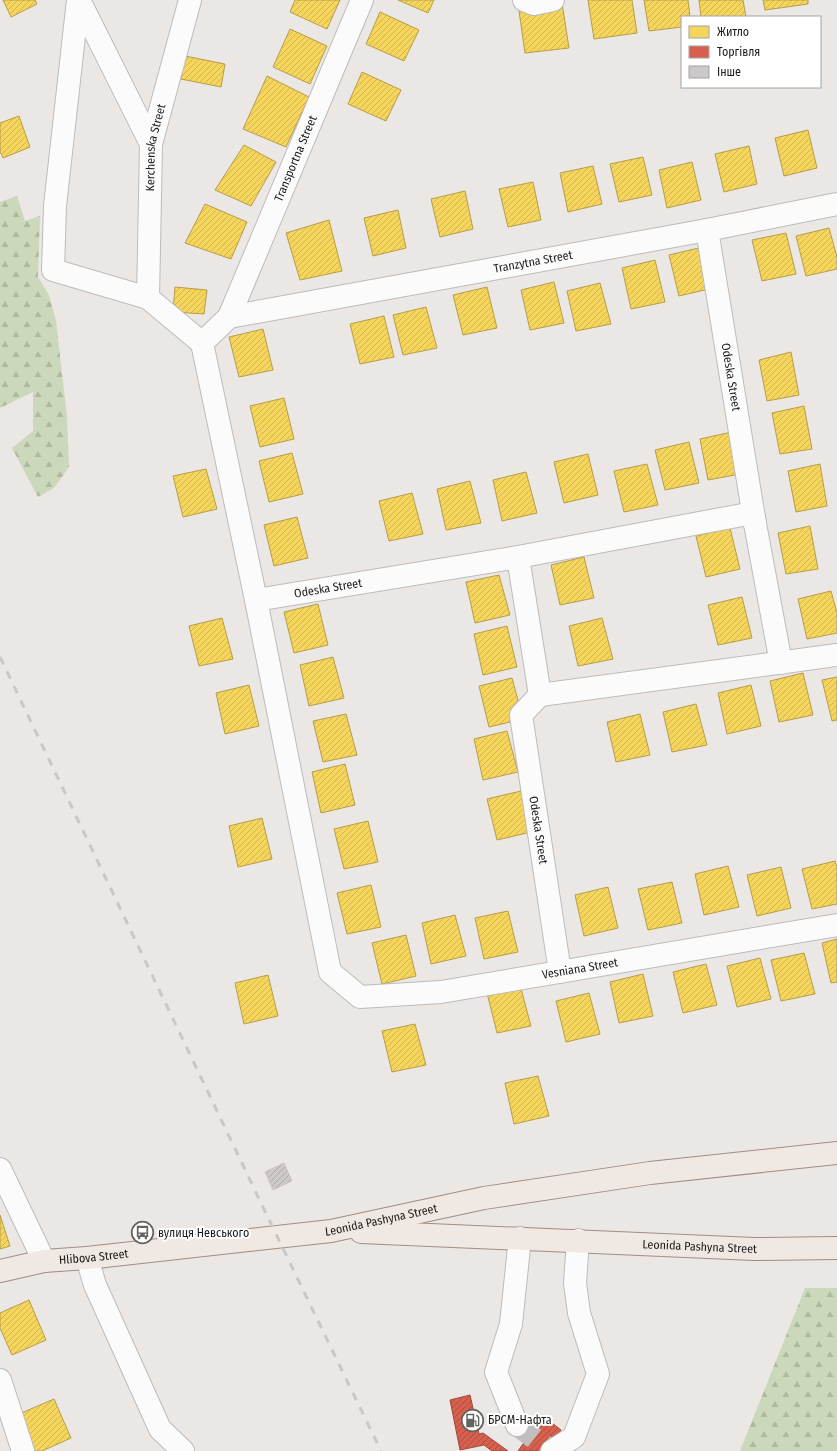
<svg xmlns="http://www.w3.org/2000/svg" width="837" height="1451" viewBox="0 0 837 1451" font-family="'Fira Sans Condensed',sans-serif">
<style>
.forest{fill:url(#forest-firs)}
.homes{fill:url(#homes-hatch);stroke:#b59e49}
.shops{fill:url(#shops-hatch);stroke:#9e4c3e}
.building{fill:url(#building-hatch);stroke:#cec8c6}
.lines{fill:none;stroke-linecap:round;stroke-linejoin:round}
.minor-tunnel{stroke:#c1bebd;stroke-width:22;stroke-dasharray:22 11;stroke-linecap:butt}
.minor-casing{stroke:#bdbcbb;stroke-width:24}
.major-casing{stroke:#a08e82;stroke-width:24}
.minor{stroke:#fcfbfb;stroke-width:22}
.major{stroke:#f0e8e3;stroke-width:22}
.rail{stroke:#c9c8c8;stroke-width:3;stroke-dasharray:8 8;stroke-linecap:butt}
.labels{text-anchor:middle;stroke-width:4;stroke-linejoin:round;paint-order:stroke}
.street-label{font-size:12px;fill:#1c1c1c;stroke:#fff}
.poi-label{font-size:12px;fill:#1c1c1c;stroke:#fff;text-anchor:start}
</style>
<defs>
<pattern id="forest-firs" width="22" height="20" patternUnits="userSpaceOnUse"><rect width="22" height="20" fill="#ccd8ba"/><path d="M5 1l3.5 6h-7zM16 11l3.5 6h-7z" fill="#afb99f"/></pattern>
<pattern id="homes-hatch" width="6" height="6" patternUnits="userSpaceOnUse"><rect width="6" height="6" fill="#f6d55c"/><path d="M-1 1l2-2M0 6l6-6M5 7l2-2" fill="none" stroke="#d2b64f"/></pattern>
<pattern id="shops-hatch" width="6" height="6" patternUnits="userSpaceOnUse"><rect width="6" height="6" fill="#d6604d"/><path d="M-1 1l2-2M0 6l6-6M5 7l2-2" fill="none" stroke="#ad4e3f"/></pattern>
<pattern id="building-hatch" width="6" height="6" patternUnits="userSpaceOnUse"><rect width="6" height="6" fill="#cdc9c8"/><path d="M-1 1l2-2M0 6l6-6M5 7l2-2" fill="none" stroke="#afacab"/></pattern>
</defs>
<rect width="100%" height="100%" fill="#eae7e5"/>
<g class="forest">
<path d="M17 196 25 221 40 216 38 277 49 295 56 321 67 417 69 467 54 488 38 497 12 448 33 431V392L0 408V202Z"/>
<path d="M805 1288H837V1451H740Z"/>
</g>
<g class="homes">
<path d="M3 0H35L37 4 11 17Z"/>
<path d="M295 0H340L327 29 290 12Z"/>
<path d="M398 0H434L428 13Z"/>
<path d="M588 0H632L637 33 594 39Z"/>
<path d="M644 0H688L690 17H682V27L649 31Z"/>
<path d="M699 0H743L746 17H701Z"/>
<path d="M763 0H808V4L765 10Z"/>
<path d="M562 3 569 48 525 53 519 11Z"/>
<path d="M380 12 419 30 404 61 366 44Z"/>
<path d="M290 29 327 46 310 84 273 67Z"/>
<path d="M185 56 225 64 221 87 181 79Z"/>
<path d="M362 72 401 90 386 121 348 104Z"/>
<path d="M267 76 309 97 286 147 243 129Z"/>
<path d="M19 116 30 147 3 158 0 151V123Z"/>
<path d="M808 130 817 168 784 176 775 138Z"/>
<path d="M244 145 276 162 251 206 215 190Z"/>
<path d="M749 146 757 184 724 192 715 154Z"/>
<path d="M643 157 652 195 619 202 610 164Z"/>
<path d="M692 162 701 200 667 208 659 170Z"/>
<path d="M593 166 602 204 568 212 560 173Z"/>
<path d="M533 182 541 220 508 227 499 189Z"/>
<path d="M465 191 473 229 440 237 431 199Z"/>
<path d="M205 204 247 222 231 259 185 243Z"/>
<path d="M398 210 406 248 373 256 364 218Z"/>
<path d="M329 220 342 271 300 280 286 233Z"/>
<path d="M829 228 837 257V269L806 276 796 236Z"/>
<path d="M786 233 796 274 762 281 752 240Z"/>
<path d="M703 247 713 288 679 296 669 255Z"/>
<path d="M655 260 665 302 631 309 622 268Z"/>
<path d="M554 282 564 323 530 330 521 290Z"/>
<path d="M600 283 611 324 576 331 567 291Z"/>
<path d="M175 287 207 290 204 314 173 312Z"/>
<path d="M487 287 497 328 463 335 453 295Z"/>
<path d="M426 307 437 348 403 355 393 315Z"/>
<path d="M384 316 394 357 360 364 350 324Z"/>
<path d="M263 329 273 370 239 377 229 337Z"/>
<path d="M791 352 799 395 767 401 759 360Z"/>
<path d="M284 398 294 439 260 447 250 406Z"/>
<path d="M804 406 812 449 780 454 772 413Z"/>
<path d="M732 432 740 474 708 480 700 439Z"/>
<path d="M689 442 699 483 665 490 655 450Z"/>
<path d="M292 453 303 494 269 502 259 461Z"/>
<path d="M588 454 598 495 564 503 554 462Z"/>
<path d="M647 464 658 505 624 512 614 471Z"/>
<path d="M820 464 827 506 796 512 788 471Z"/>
<path d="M206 469 217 509 183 517 173 476Z"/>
<path d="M526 472 537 513 502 521 493 480Z"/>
<path d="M470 481 481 523 446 530 437 489Z"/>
<path d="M412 493 423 534 389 541 379 501Z"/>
<path d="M297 517 308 558 274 566 264 525Z"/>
<path d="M810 526 818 569 786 574 778 533Z"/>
<path d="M730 528 740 569 706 577 696 536Z"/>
<path d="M584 557 594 598 560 605 551 565Z"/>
<path d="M499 575 510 615 475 623 466 582Z"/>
<path d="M831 591 837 613V633L807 639 798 599Z"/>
<path d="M742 597 752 638 718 645 708 605Z"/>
<path d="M318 604 328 645 294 653 284 612Z"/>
<path d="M222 618 233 659 199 666 189 626Z"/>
<path d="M602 618 613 659 578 666 569 626Z"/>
<path d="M507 626 517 667 483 675 474 634Z"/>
<path d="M333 657 344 698 309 706 300 665Z"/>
<path d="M803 673 813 715 779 722 770 681Z"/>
<path d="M837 677V720L832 721 822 680Z"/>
<path d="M512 678 523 719 489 727 479 686Z"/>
<path d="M249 685 259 726 225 734 216 693Z"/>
<path d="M751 685 761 726 727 734 718 693Z"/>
<path d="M696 704 707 745 672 752 663 712Z"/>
<path d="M346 714 357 755 323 762 313 721Z"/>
<path d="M640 714 650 755 616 762 607 722Z"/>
<path d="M507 731 518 772 483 780 474 739Z"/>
<path d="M345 764 355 805 321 813 312 772Z"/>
<path d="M521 791 531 832 497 840 487 799Z"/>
<path d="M262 818 272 859 238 867 229 826Z"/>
<path d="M368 821 378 862 344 869 334 829Z"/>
<path d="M835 861 837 867V904L812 909 802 869Z"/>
<path d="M728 866 739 907 704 915 695 874Z"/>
<path d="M781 867 791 908 757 916 747 875Z"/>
<path d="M672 882 682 923 648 930 638 889Z"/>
<path d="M371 885 381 927 347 934 337 893Z"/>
<path d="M608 887 618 928 584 936 575 895Z"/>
<path d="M508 911 518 952 484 959 475 918Z"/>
<path d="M455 915 466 956 431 964 422 923Z"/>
<path d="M406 935 416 976 382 984 372 943Z"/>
<path d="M837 939V982L831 983 822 943Z"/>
<path d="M804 953 815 994 781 1001 771 960Z"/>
<path d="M760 958 771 999 737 1007 727 966Z"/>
<path d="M706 964 717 1005 683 1013 673 972Z"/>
<path d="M643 974 653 1016 619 1023 610 982Z"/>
<path d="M268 975 278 1016 244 1024 235 983Z"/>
<path d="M520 985 531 1026 497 1033 487 993Z"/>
<path d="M589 993 600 1034 566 1042 556 1001Z"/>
<path d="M415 1024 426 1065 392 1072 382 1031Z"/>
<path d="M538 1076 549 1116 514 1124 505 1083Z"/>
<path d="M0 1215 10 1246 0 1249Z"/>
<path d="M29 1300 46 1340 12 1355 0 1328V1313Z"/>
<path d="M54 1399 71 1438 42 1451H35L19 1414Z"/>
</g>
<g class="shops">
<path d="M470 1395 479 1434 483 1433 508 1451H492L484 1445 460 1450 450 1400Z"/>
<path d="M543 1416 561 1430 547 1451H518Z"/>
</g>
<path class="building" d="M284 1163 292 1181 273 1190 265 1172Z"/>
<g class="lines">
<path class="minor-tunnel" d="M517 1425 551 1451"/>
<defs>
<g id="minor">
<path id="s1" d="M78 0 55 206 53 270 148 298 202 343 229 317 362 0"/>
<path d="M79 0 151 144"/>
<path d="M524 0 534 4 553 0"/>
<path id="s2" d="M707 230 755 524"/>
<path id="s3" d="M148 298 151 144 190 0"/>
<path id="s4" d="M229 317 707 230 837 204"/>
<path id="s5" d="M202 343 256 600 330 972 360 997 441 992 837 925"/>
<path d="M518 557 540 695 837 655"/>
<path id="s6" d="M256 600 518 557 753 513 781 663"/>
<path id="s7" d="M540 695 521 715 560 972"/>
<path d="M0 1169 44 1261"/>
<path d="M87 1258 95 1285 160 1429 183 1451"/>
<path d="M0 1380 23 1451"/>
<path d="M517 1425 496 1372 511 1324 520 1238"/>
<path d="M552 1451 574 1437 598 1374 579 1313 575 1283 578 1240"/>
</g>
<g id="major">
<path id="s8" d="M361 1232 754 1249 837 1248"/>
<path id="s9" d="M0 1271 44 1261 87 1258 331 1231 484 1198 650 1173 837 1153"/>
</g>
</defs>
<use href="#minor" class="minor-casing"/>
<use href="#major" class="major-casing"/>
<use href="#minor" class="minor"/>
<use href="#major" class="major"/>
<path class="rail" d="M0 657 261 1203 381 1451"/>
</g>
<defs>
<symbol id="bus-ring" viewBox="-11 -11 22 22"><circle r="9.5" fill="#fff" stroke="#646362" stroke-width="1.5"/><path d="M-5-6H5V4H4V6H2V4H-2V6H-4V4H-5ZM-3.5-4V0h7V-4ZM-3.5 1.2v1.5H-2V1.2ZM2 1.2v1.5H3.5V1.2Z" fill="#646362"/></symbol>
<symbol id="fuel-ring" viewBox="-11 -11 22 22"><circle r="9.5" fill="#fff" stroke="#646362" stroke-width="1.5"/><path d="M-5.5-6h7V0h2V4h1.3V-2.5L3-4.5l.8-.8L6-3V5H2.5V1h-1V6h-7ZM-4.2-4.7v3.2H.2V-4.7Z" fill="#646362"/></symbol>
</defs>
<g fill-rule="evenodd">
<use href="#bus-ring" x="130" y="1220" width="25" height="25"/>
<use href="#fuel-ring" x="460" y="1408" width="25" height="25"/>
</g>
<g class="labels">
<g class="street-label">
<text dy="4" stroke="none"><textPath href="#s3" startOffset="151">Kerchenska Street</textPath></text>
<text dy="4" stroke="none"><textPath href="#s1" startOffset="650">Transportna Street</textPath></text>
<text dy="4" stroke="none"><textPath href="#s4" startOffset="309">Tranzytna Street</textPath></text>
<text dy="4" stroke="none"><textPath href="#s2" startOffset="149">Odeska Street</textPath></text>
<text dy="4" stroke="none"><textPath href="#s6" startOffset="73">Odeska Street</textPath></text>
<text dy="4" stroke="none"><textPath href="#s7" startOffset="144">Odeska Street</textPath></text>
<text dy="4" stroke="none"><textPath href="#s5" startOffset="903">Vesniana Street</textPath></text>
<text dy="4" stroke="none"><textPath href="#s9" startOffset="385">Leonida Pashyna Street</textPath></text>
<text dy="4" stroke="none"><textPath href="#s8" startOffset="339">Leonida Pashyna Street</textPath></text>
<text dy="4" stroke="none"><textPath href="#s9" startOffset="95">Hlibova Street</textPath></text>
</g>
<g class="poi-label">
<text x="158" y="1237">вулиця Невського</text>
<text x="488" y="1424">БРСМ-Нафта</text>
</g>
</g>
<rect x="681" y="16" width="140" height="72" fill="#ffffff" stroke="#a4a4a4"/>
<rect x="689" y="26" width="20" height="12" fill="#f6d55c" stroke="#a4a4a4"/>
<text x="717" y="36" font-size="12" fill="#1c1c1c">Житло</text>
<rect x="689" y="46" width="20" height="12" fill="#d6604d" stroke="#a4a4a4"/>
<text x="717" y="56" font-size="12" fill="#1c1c1c">Торгівля</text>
<rect x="689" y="66" width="20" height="12" fill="#cdc9c8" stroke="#a4a4a4"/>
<text x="717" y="76" font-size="12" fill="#1c1c1c">Інше</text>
</svg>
